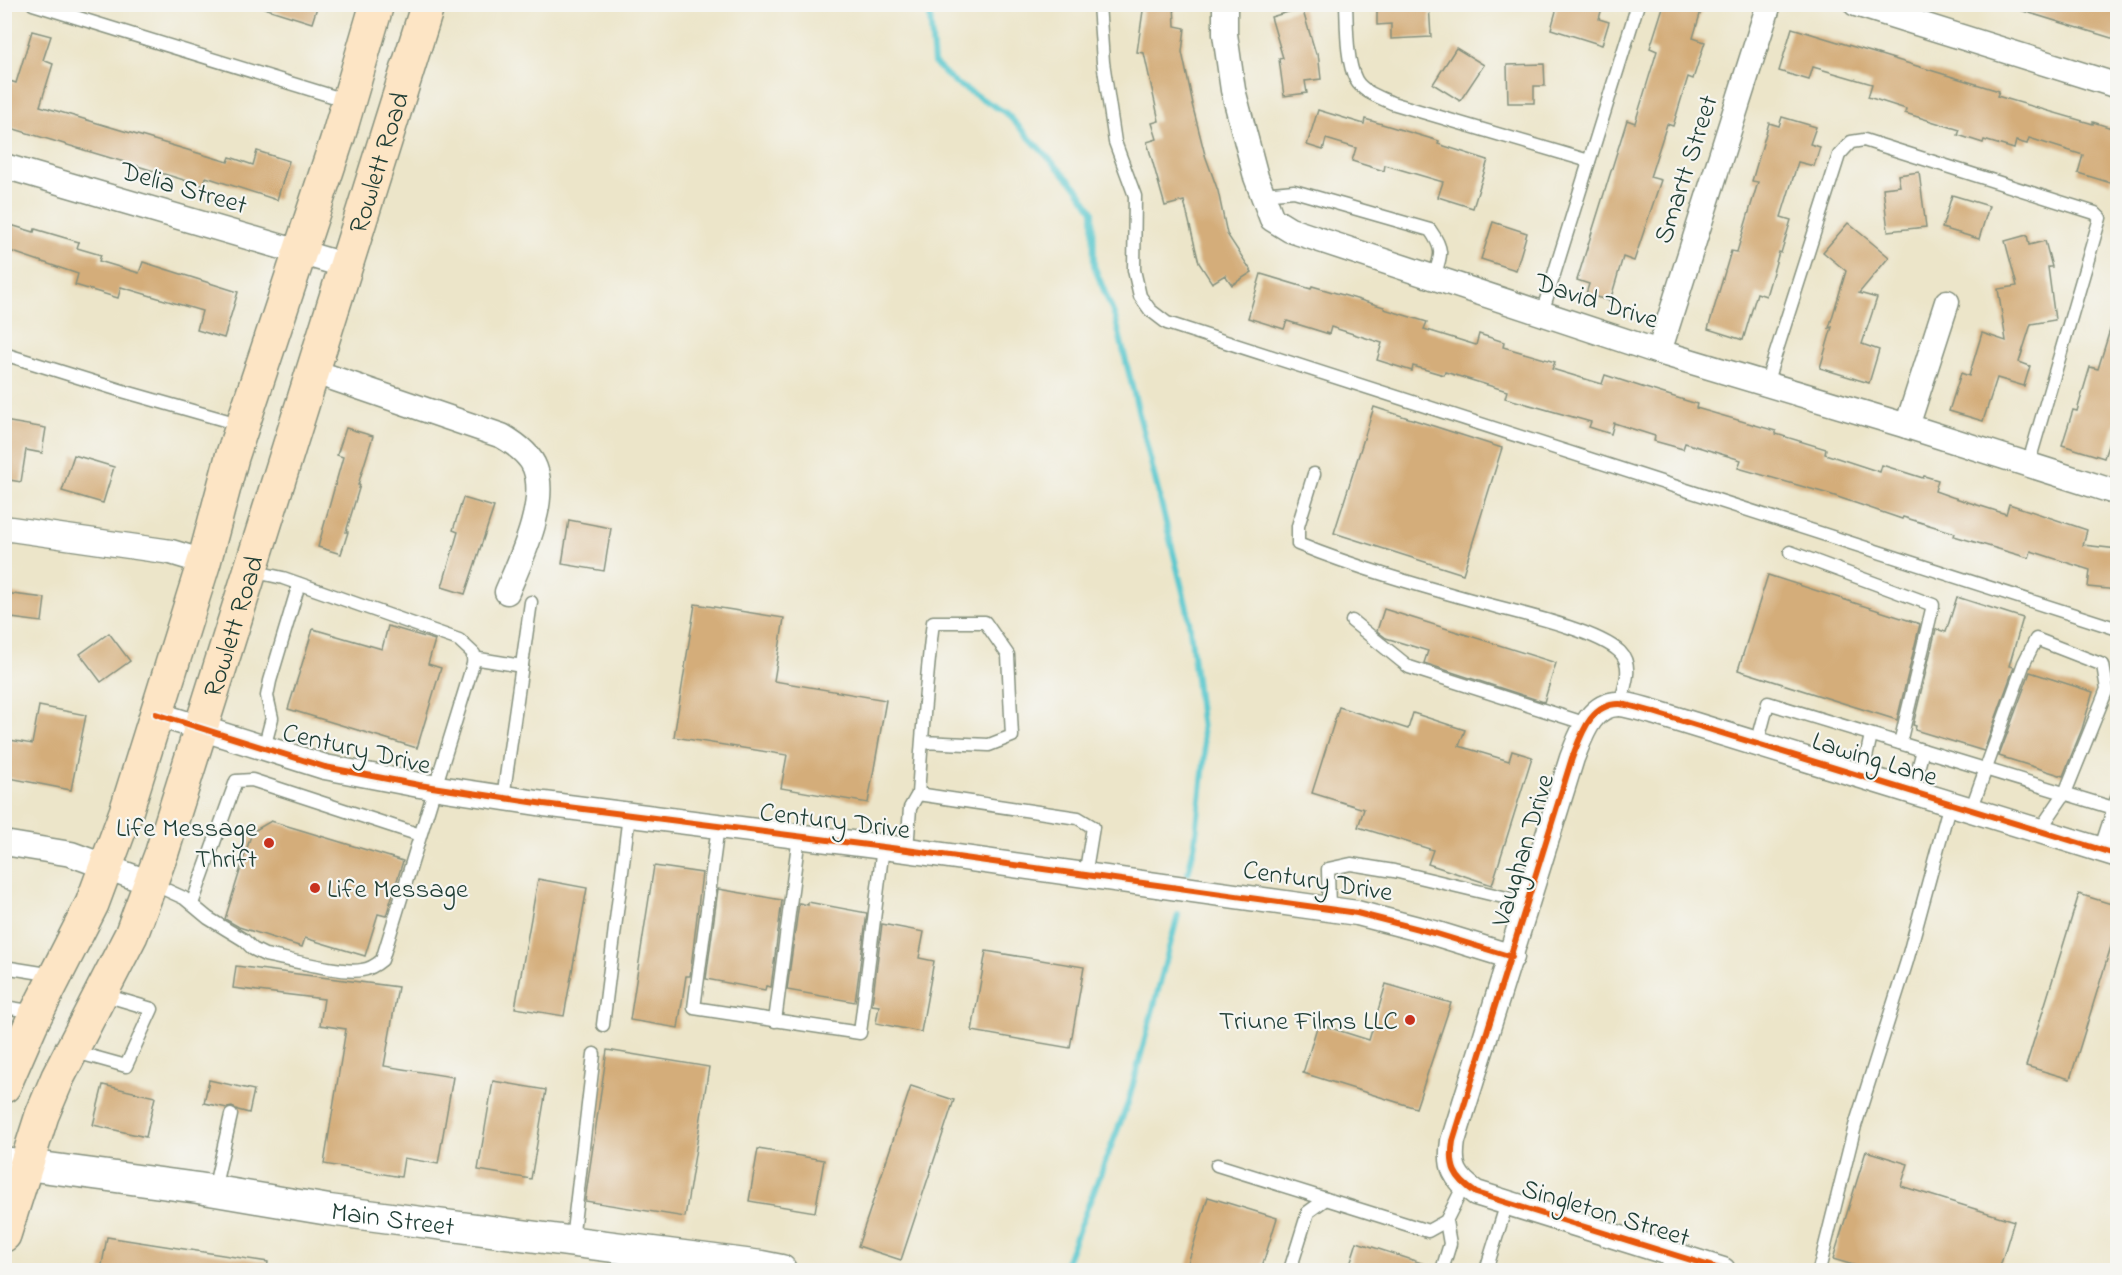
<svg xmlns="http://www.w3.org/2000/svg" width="2122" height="1275" viewBox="0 0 2122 1275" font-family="'Indie Flower',sans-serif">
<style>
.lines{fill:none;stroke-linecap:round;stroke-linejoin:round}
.stream{stroke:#59c7cd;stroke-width:6}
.building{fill:#d4ad7a}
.service-casing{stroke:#86917e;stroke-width:15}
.minor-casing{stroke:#86917e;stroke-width:27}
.tertiary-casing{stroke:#86917e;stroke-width:33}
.secondary-casing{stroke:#86917e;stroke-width:36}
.service{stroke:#fff;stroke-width:12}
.minor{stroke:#fff;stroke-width:24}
.tertiary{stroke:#fff;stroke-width:30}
.secondary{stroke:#fde5c5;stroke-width:33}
.cycleway-casing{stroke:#f6f6f2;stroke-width:10}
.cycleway{stroke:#e8590c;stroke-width:6}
.poi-dot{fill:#c8321e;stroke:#f6f6f2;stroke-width:2}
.labels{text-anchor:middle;stroke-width:4.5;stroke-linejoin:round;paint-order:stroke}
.street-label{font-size:27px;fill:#1f3d34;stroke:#f6f6f2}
.poi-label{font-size:27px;fill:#1f3d34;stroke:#f6f6f2;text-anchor:end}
</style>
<rect width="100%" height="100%" fill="#f6f6f2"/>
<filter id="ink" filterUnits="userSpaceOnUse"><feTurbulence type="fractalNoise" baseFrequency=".0167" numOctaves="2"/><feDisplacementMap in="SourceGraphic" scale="12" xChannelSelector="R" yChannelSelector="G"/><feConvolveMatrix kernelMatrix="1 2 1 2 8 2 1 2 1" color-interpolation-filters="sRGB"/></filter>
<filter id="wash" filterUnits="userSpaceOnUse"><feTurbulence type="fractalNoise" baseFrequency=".008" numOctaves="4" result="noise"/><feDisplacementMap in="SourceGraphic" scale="24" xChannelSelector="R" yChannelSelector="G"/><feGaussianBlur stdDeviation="1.35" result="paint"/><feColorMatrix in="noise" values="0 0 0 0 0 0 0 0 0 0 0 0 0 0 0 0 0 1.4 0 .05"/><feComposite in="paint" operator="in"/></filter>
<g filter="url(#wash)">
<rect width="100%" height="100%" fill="#ece5c9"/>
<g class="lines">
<g class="stream">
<path d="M929 4 934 63 955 83 1006 113 1078 189 1093 211 1094 266 1115 317 1188 612 1205 755 1195 843 1188 873"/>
<path d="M1063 1270 1128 1103 1178 915"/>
</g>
</g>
<g id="blocks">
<g class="building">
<path d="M264 4H318L312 23 264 8Z"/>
<path d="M1144 4H1174L1175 26 1185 28 1182 52 1193 104H1192L1205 155 1218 191 1227 234 1252 272 1232 285 1225 275 1212 283 1199 263 1184 201 1165 206 1147 142 1157 139 1152 123 1159 121 1144 53 1137 52Z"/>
<path d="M1377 4H1429L1431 37 1391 39V24L1377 25Z"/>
<path d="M1558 4H1603L1599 19 1609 22 1602 45 1551 29Z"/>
<path d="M1664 4H1703L1693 38 1705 42 1693 79 1688 77 1673 126 1667 124 1650 177 1661 180 1634 261 1623 257 1610 301 1586 294 1589 284 1577 280 1627 120 1635 123 1657 51 1650 48Z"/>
<path d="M2014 4H2118V40L2013 8Z"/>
<path d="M1302 8 1316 54 1318 53 1321 79 1305 81 1307 93 1284 96 1279 59 1283 58 1271 17Z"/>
<path d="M1792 28 1999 91 1997 96 2093 124V122L2118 130V161L2111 183 2078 173 2083 155 2029 138 2027 144 2016 141 2014 149 1984 140 1983 143 1958 135 1960 130 1905 113 1906 109 1868 97 1872 84 1813 67 1809 80 1779 71Z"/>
<path d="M32 31 51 36 43 60 53 64 40 106 228 162 230 157 253 165 257 151 289 161 277 200 206 177 204 186 4 126V79L16 83Z"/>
<path d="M1456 48 1484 65 1460 101 1433 84Z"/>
<path d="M1544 64 1545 86H1534V103H1508L1507 65Z"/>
<path d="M1318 110 1364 124 1365 119 1439 141 1438 144 1488 160 1473 208 1438 197 1443 182 1385 165 1384 171 1352 161 1356 148 1326 139 1323 150 1307 145Z"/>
<path d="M1782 117 1816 127 1810 144 1820 147 1814 166 1798 162 1781 217 1791 220 1781 253 1779 252 1766 296 1757 293 1743 340 1708 329 1731 251 1737 252 1758 182 1752 181 1769 123 1779 126Z"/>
<path d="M1919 172 1926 227 1888 231 1883 188 1900 186 1898 175Z"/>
<path d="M1952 195 1989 206 1979 239 1942 228Z"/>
<path d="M1493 222 1527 233 1516 270 1481 259Z"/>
<path d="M4 223 34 232 35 229 79 242 77 248 101 255 99 261 139 273 143 262 238 292 224 338 197 330 202 311 121 287 118 298 75 285 78 274 4 249Z"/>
<path d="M1848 223 1889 257 1859 293 1877 298 1862 344 1879 350 1869 383 1820 368 1832 327 1829 328 1846 271 1823 252Z"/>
<path d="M2027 235 2029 245 2045 241 2052 267H2048L2055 320 2031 324 2019 362 2030 366 2024 386 1997 378 1983 421 1949 411 1961 373 1969 376 1982 333 2006 341 1998 289 2017 286 2005 241Z"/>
<path d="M1261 274 1311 289 1312 286 1384 307V309L1427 322 1424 329 1476 345 1479 334 1504 342 1503 347 1555 362 1552 369 1602 384 1605 375 1642 387 1697 404 1696 408 1776 431V434L1826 449 1825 454 1880 472 1882 465 1923 478 1924 476 1938 480 1935 491 1952 497 2006 514 2009 504 2087 530 2083 545 2118 549V590L2088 587 2090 570 2031 551 2029 558 1954 536 1955 533 1903 517 1902 519 1829 494 1738 468 1741 460 1685 443 1683 449 1654 441 1655 436 1614 423 1611 434 1589 427 1591 422 1505 398 1507 391 1445 372 1444 375 1413 366 1412 371 1377 360 1382 343 1331 327 1329 334 1287 321 1284 329 1248 318Z"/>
<path d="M2114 317 2118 318V414L2104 458 2062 445 2073 410 2077 411 2090 367 2098 369Z"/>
<path d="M1374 407 1502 448 1463 574 1334 533Z"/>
<path d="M4 421 46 428 42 453 26 450 21 482 4 479Z"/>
<path d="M346 428 373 436 358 485H360L346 532H348L341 554 318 547 343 457 337 455Z"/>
<path d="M74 455 114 467 103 503 62 491Z"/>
<path d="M463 498 494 507 465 594 442 587 458 532 453 530Z"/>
<path d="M569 520 611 528 604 571 562 564Z"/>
<path d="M1768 575 1920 624 1897 720 1738 670Z"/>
<path d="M4 593 45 598 42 622 4 617Z"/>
<path d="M1957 597 2023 618 2009 666 2014 667 1984 751 1915 730 1916 726 1913 725 1936 629 1946 632Z"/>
<path d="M695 604 784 618 774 681 886 700 868 803 781 788 787 755 674 737Z"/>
<path d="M1384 609 1556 663 1544 702 1424 663 1428 651 1386 638 1377 631Z"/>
<path d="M388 626 435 640 428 664 441 668 417 748 288 709 313 629 382 649Z"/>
<path d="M109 633 130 661 101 682 80 654Z"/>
<path d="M2030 672 2093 692 2082 729 2063 776 1999 756Z"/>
<path d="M39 706 86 715 71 790 4 777V739L32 744Z"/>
<path d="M1339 707 1408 729 1413 713 1465 730 1459 746 1509 761 1512 751 1532 757 1492 885 1428 864 1433 850 1358 827 1364 809 1312 793Z"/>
<path d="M271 821 403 861 386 916 378 914 365 956 305 938 302 947 239 927 225 919 252 832Z"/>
<path d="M654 866 702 873 690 976H686L678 1028 630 1020Z"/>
<path d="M538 879 587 888 564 1016 515 1008Z"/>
<path d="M718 889 782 900 771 987 766 986 765 990 706 979Z"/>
<path d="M2079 894 2118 906V924L2070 1079 2026 1066Z"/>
<path d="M808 902 867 913 855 1002 787 990 799 903 808 905Z"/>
<path d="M882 924 924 932 919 958 934 961 921 1032 876 1023 879 1006 872 1005Z"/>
<path d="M986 951 1084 967 1070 1048 972 1031Z"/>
<path d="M236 966 398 987 384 1066 453 1077 438 1164 404 1158 401 1177 324 1164 346 1029 320 1025 324 999 233 988Z"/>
<path d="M1386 984 1451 1003 1416 1108 1303 1073 1318 1024 1369 1040Z"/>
<path d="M607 1050 709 1067 685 1217 585 1201Z"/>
<path d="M209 1080 254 1090 249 1113 238 1110 232 1107 227 1108 204 1103Z"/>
<path d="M493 1081 546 1090 531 1179 478 1170Z"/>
<path d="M103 1085 155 1097 146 1137 93 1125Z"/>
<path d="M911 1086 954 1100 901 1260 858 1246Z"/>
<path d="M758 1149 824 1160 815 1212 749 1201Z"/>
<path d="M1866 1151 1908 1164 1901 1186 2014 1221 1999 1270H1870L1833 1259Z"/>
<path d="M1208 1197 1277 1218 1261 1270H1186Z"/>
<path d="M107 1237 268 1262 267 1270H101Z"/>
<path d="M1357 1242 1434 1267V1270H1348Z"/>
</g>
</g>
</g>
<g filter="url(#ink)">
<use href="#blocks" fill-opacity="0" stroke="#86917e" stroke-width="1.5"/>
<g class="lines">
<defs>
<g id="service">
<path d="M33 4 348 101"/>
<path d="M1099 4 1103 62 1115 142 1135 196 1134 270 1140 296 1150 310 1167 323 2118 629"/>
<path d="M1346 4C1347 26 1346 61 1356 80 1363 92 1379 97 1392 103L1589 161"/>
<path d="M1262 194 1294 191 1430 230C1445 251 1441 256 1433 279"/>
<path d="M1542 313 1638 4"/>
<path d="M4 354 126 392 242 425"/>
<path d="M1766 384 1839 155 1851 142 1864 140 2095 213 2100 218 2028 465"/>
<path d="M1314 474 1298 526V544C1357 568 1424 587 1486 604 1519 613 1596 630 1620 652 1634 666 1624 688 1620 704"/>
<path d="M1790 552 1933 605 1900 743"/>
<path d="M1352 621 1409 667 1587 724"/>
<path d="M473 658 522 666"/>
<path d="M1757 744 1768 703 2113 808"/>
<path d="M264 748 272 718 267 696 270 681 299 584"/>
<path d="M1862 776 1871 735"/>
<path d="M1912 792 1923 750"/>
<path d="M918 794C922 737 926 679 933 622H985L1008 655 1012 736 989 745 922 742"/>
<path d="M503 798 531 602"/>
<path d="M1971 810 2024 663 2036 639 2103 665 2107 689 2065 793 2039 831"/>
<path d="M718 826 694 1008 860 1033 883 847"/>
<path d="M907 850 910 808 918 794 1078 818 1093 827 1085 876"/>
<path d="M2100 850 2118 795"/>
<path d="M151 883 184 898 208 918 244 940 253 949 265 955C288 959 341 974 362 970 370 969 376 965 382 960L473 664 474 654 459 640 283 578 265 574 251 575"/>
<path d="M192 904 236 781 252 780 420 835"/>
<path d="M1329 909 1328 869 1351 864 1394 871 1528 903"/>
<path d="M4 967 54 975"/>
<path d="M4 1007 36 1012"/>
<path d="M775 1021 799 836"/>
<path d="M603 1025 629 815"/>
<path d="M72 1051 126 1066 152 1009 101 994"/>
<path d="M1217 1165 1326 1199"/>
<path d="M214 1190 231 1115"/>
<path d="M572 1240 594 1054"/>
<path d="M1290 1270 1308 1212 1326 1199 1428 1231 1446 1221 1464 1185"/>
<path d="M1442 1270 1450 1244 1446 1221"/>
<path d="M1486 1270 1507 1203"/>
<path d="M1819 1270 1855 1126 1907 961 1950 803"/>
</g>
<g id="minor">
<path d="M1225 4V34L1233 90 1256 177 1272 219 1290 230 1659 352 1907 426 2118 493"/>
<path d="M1856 4 2118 86"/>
<path d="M4 166 347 266"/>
<path d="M1659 352 1769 4"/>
<path d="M312 371 502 436C514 443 530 454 535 468 548 503 521 559 507 592"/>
<path d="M1907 426 1947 302"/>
<path d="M4 528 171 552 204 562"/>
<path d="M156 714 325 767 419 785 544 804 907 850 1357 913 1434 933 1512 957"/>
<path d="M4 843 71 854 150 883"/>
<path d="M1723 1270 1476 1193C1454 1178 1449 1167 1453 1141L1572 758C1581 736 1590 703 1620 704 1630 705 1642 709 1653 712L2118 855"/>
</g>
<g id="tertiary">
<path id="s1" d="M4 1162 198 1188 329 1210 761 1266 781 1270"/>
</g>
<g id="secondary">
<path d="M4 1086 31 1024 92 904 126 812 204 562 232 457 339 134 377 4"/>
<path id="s2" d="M4 1235 42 1115 58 1077 131 935 162 852 428 4"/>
</g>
</defs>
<use href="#service" class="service-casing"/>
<use href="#minor" class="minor-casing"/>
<use href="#tertiary" class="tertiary-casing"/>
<use href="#secondary" class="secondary-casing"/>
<use href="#service" class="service"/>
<use href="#minor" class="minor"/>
<use href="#tertiary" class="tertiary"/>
<use href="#secondary" class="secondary"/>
<defs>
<g id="cycleway">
<path d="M156 714 325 767 419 785 544 804 907 850 1357 913 1434 933 1512 957"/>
<path d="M1723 1270 1476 1193C1454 1178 1449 1167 1453 1141L1572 758C1581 736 1590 703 1620 704 1630 705 1642 709 1653 712L2118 855"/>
</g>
</defs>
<use href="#cycleway" class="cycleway-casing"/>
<use href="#cycleway" class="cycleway"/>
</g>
</g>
<g class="poi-dot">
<circle cx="269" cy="843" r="6"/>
<circle cx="315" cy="888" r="6"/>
<circle cx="1410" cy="1020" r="6"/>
</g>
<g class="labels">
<g class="street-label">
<text dy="9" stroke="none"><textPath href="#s2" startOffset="1138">Rowlett Road</textPath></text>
<text transform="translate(1685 169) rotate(-72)" y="9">Smartt Street</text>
<text transform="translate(184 187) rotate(16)" y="9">Delia Street</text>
<text transform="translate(1597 300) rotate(18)" y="9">David Drive</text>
<text dy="9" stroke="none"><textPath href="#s2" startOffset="652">Rowlett Road</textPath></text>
<text transform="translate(357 748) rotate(13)" y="9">Century Drive</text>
<text transform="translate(1875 758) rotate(17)" y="9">Lawing Lane</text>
<text transform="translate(835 820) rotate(7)" y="9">Century Drive</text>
<text transform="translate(1522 850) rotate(-73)" y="9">Vaughan Drive</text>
<text transform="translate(1318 880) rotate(9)" y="9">Century Drive</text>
<text transform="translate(1606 1212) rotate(17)" y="9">Singleton Street</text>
<text dy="9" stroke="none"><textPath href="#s1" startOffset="393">Main Street</textPath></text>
</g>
<g class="poi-label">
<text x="257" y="836">Life Message<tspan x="257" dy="31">Thrift</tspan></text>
<text x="327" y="897" text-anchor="start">Life Message</text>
<text x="1398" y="1029">Triune Films LLC</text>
</g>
</g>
<rect width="2122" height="1275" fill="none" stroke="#f6f6f2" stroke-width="24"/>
</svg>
